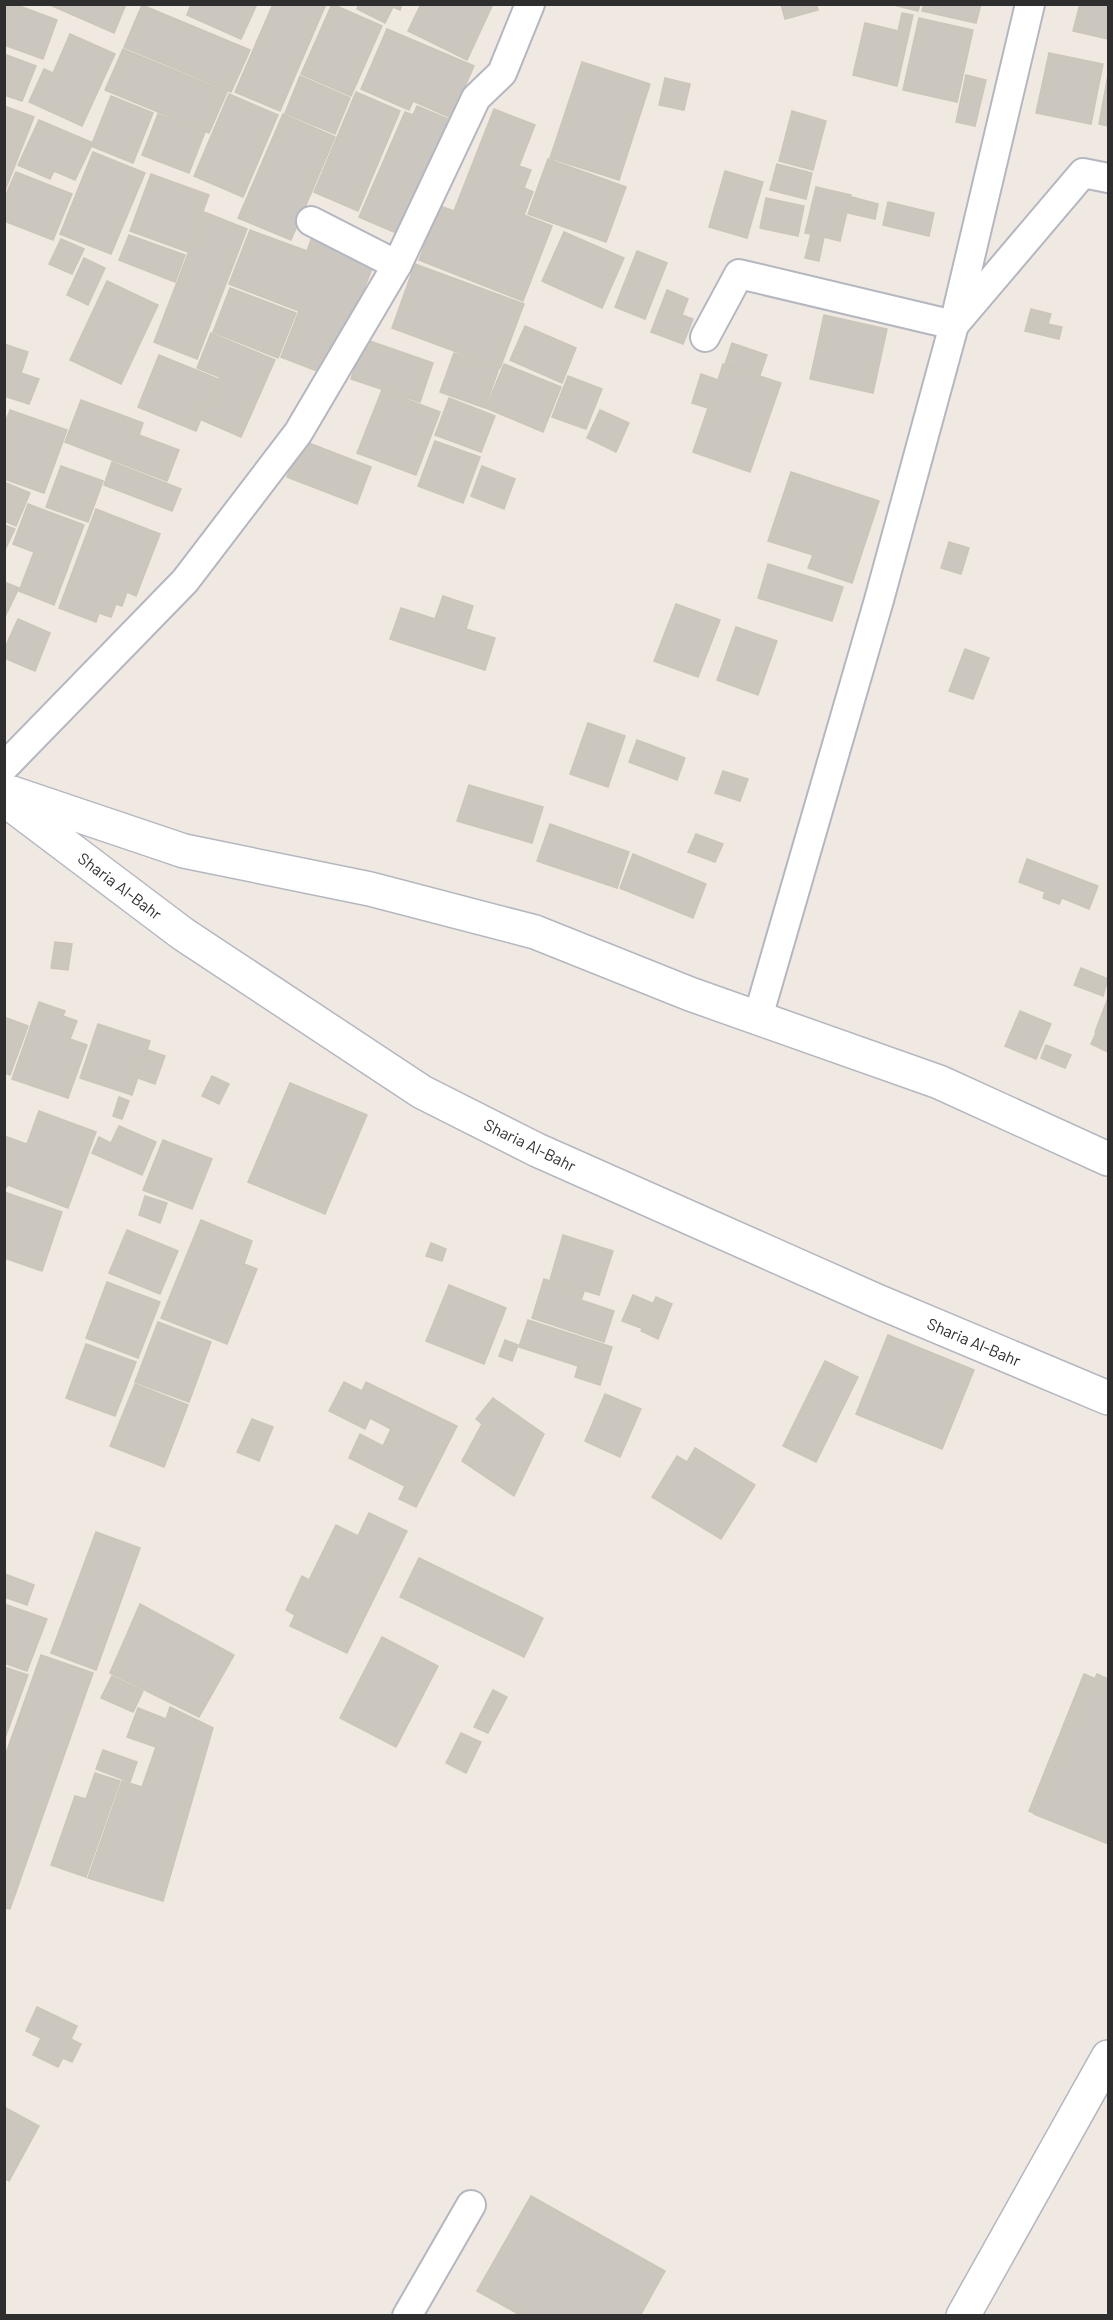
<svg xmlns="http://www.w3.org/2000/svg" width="1113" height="2320" viewBox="0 0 1113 2320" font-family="Barlow,sans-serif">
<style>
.building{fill:#cbc7bf;stroke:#cbc5ba;stroke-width:1.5}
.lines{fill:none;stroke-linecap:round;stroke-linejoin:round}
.minor-casing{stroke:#b4b7c1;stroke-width:32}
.tertiary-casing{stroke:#b4b7c1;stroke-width:36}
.secondary-casing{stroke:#b4b7c1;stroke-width:36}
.minor{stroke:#fff;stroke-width:28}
.tertiary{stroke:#fff;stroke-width:33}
.secondary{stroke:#fff;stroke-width:33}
.labels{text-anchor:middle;stroke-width:5;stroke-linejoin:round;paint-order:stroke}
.street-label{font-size:16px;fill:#2e2e2e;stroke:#fff}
</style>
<rect width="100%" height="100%" fill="#efe9e1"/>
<g class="building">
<path d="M4 4H14L57 20 43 59 4 45Z"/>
<path d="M48 4H126L114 33Z"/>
<path d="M191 4H257L241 39 187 15Z"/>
<path d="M273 4H326L280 111 235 92Z"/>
<path d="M332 4 382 26 351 96 301 74Z"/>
<path d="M359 4H402L400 10 393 7 385 23 357 9Z"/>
<path d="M421 4H493L467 60 408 31Z"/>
<path d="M781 4H816L818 10 785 19Z"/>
<path d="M890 4H920L918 11Z"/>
<path d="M924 4H981L976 23 922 11Z"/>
<path d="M1080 4H1108V39L1073 31Z"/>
<path d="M142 5 250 50 231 92 124 47Z"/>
<path d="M902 13 913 15 897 86 853 75 865 23 898 31Z"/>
<path d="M919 18 973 30 957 102 903 90Z"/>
<path d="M387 29 474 66 451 118 413 101 409 110 361 89Z"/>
<path d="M70 34 115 54 82 126 29 102 44 69 53 73Z"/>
<path d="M123 49 227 92 209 133 105 90Z"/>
<path d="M1049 53 1103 64 1091 124 1036 113Z"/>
<path d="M4 54 36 66 22 101 4 95Z"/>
<path d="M582 62 650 84 619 180 550 158Z"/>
<path d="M966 75 986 80 975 126 956 122Z"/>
<path d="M1108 75V126L1099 124Z"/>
<path d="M300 76 350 98 335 134 285 113Z"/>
<path d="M665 78 690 84 684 110 659 105Z"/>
<path d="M356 92 400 111 358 211 314 192Z"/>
<path d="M229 94 278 115 243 197 194 176Z"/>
<path d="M111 96 153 113 133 163 91 146Z"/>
<path d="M4 106 34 117 4 193Z"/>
<path d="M417 106 450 120 401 235 359 217 405 112 413 115Z"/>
<path d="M494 109 535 125 519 166 531 170 524 188 533 192 524 215 552 226 523 301 419 260 440 206 454 211Z"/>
<path d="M792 111 826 121 813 170 779 161Z"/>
<path d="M158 114 205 132 189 173 142 155Z"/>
<path d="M283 114 335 137 291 240 238 218Z"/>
<path d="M39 120 93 143 75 180 54 171 50 179 18 165Z"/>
<path d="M93 152 145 173 111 254 60 234Z"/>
<path d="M548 159 626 187 606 242 528 214Z"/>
<path d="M777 164 812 173 806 199 770 190Z"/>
<path d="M725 171 763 182 747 238 709 227Z"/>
<path d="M16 172 72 194 53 240 4 221V199Z"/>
<path d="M151 174 209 195 188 252 130 231Z"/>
<path d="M816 187 851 195 840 241 824 237 819 261 805 258 811 234 805 233Z"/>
<path d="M852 197 878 204 875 219 848 213Z"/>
<path d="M766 198 804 206 798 236 760 228Z"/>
<path d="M888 202 934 213 929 236 883 225Z"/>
<path d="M204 212 247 229 197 359 154 342Z"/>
<path d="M250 230 307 251 312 237 375 261 330 376 281 357 299 311 229 284Z"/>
<path d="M564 232 624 258 602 308 542 281Z"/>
<path d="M129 235 185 255 175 282 119 260Z"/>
<path d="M61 239 84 249 72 274 49 264Z"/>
<path d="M637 251 667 263 645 319 615 307Z"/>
<path d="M84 258 105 268 88 305 67 295Z"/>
<path d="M415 264 524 304 500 368 392 328Z"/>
<path d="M107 281 158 305 121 384 70 360Z"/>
<path d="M230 288 296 313 278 358 213 332Z"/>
<path d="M667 290 688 299 682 315 693 319 683 344 651 332Z"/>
<path d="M1031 309 1051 314 1048 324 1062 327 1059 339 1025 331Z"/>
<path d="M824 315 887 329 873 393 810 379Z"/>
<path d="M525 326 576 348 562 383 510 360Z"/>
<path d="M211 333 275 360 241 437 202 420 220 377 197 368Z"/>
<path d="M364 339 433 363 420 402 351 379Z"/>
<path d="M732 343 767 355 760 375 725 364Z"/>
<path d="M4 344 28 352 21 373 39 379 29 404 4 396Z"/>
<path d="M454 353 499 368 485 408 440 392Z"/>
<path d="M159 355 218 379 196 431 138 407Z"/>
<path d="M504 364 561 387 543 432 486 408Z"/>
<path d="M723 364 781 383 750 472 693 452 708 408 692 403 701 374 718 380Z"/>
<path d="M568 376 602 389 586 429 552 417Z"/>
<path d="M382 390 440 412 416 475 357 453Z"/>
<path d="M449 398 495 416 481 452 435 435Z"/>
<path d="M81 400 143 423 139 435 179 450 167 481 65 442Z"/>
<path d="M10 410 67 430 44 493 4 479V426Z"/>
<path d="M600 410 629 423 616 452 587 438Z"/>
<path d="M301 440 371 467 357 504 287 477Z"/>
<path d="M435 441 480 457 463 503 418 486Z"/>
<path d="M112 462 181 489 172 511 104 485Z"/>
<path d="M61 466 103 481 88 522 46 507Z"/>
<path d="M482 466 515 479 504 509 471 496Z"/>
<path d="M791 472 879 501 852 583 808 568 813 555 768 541Z"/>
<path d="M4 482 30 493 16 526 4 521Z"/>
<path d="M28 504 84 525 54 605 19 591 34 552 13 544Z"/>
<path d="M96 509 160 534 136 596 127 592 122 606 116 604 111 617 99 613 96 622 59 608Z"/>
<path d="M4 525 15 529 4 552Z"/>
<path d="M949 542 969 548 961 574 941 568Z"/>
<path d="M768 564 843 587 832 621 758 598Z"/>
<path d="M4 582 19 588 4 619Z"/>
<path d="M443 596 473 606 466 629 495 638 485 670 390 639 401 608 435 619Z"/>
<path d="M676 604 720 620 698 677 654 661Z"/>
<path d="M18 619 50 633 35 671 4 658V650Z"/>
<path d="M736 627 777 641 758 695 717 680Z"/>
<path d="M965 649 989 658 973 699 949 691Z"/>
<path d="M588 723 625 736 608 787 570 774Z"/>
<path d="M637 740 685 758 677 780 629 762Z"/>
<path d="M723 771 748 779 740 801 715 793Z"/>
<path d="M469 785 543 807 532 843 457 821Z"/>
<path d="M550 824 629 852 617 888 537 861Z"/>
<path d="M696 834 723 844 715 862 688 852Z"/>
<path d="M633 854 706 884 693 918 620 888Z"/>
<path d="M1027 859 1098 886 1089 909 1062 898 1059 904 1043 898 1045 892 1019 882Z"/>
<path d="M55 942 72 944 68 970 51 968Z"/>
<path d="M1081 968 1108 979 1103 996 1074 985Z"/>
<path d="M1108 998V1038L1095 1032Z"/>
<path d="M39 1002 65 1011 63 1016 77 1021 70 1039 87 1045 68 1098 12 1079Z"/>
<path d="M1020 1011 1051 1024 1036 1059 1005 1046Z"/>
<path d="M4 1017 28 1026 10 1075 4 1073Z"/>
<path d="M98 1024 150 1041 132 1095 80 1078Z"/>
<path d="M1096 1033 1108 1039V1052L1091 1044Z"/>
<path d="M1046 1045 1071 1055 1065 1068 1041 1058Z"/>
<path d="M148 1050 165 1056 155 1084 138 1078Z"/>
<path d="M212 1076 229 1084 219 1104 202 1096Z"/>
<path d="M290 1083 367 1115 325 1214 248 1182Z"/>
<path d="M119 1097 129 1101 122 1119 113 1116Z"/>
<path d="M39 1111 96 1132 68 1208 8 1185 4 1190V1136L27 1144Z"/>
<path d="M119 1126 156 1142 142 1175 92 1153 99 1137 111 1143Z"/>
<path d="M163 1140 212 1159 192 1209 143 1190Z"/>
<path d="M4 1192 62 1212 42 1271 4 1258Z"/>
<path d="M145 1196 167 1203 160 1223 139 1215Z"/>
<path d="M201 1220 252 1241 244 1264 257 1269 227 1344 161 1318Z"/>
<path d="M127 1230 178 1251 160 1294 109 1273Z"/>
<path d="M563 1235 613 1251 599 1295 550 1280Z"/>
<path d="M431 1243 446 1249 442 1261 426 1256Z"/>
<path d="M544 1279 584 1292 581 1300 614 1311 604 1342 532 1318Z"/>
<path d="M107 1282 160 1302 138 1358 86 1338Z"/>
<path d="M449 1285 506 1308 484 1364 426 1341Z"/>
<path d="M633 1295 652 1303 641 1328 622 1321Z"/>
<path d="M656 1297 672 1304 658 1339 641 1331Z"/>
<path d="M528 1320 612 1347 600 1385 575 1377 578 1366 519 1347Z"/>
<path d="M158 1322 211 1342 189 1402 135 1382Z"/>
<path d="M888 1335 974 1370 942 1449 856 1414Z"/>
<path d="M505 1340 518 1345 512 1361 499 1356Z"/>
<path d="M86 1344 136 1362 115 1416 66 1398Z"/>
<path d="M825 1361 858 1377 816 1462 783 1446Z"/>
<path d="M344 1382 362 1391 366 1382 457 1426 416 1507 399 1499 405 1486 349 1458 360 1434 383 1446 391 1429 370 1418 365 1429 329 1411Z"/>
<path d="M135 1384 188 1405 164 1467 110 1446Z"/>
<path d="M605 1394 641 1409 620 1457 585 1441Z"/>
<path d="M493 1398 544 1434 514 1496 462 1461 482 1424 476 1419Z"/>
<path d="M252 1419 273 1427 259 1461 237 1452Z"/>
<path d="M695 1448 755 1485 721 1539 652 1497 677 1456 687 1462Z"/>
<path d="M369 1513 407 1531 347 1653 290 1626 295 1615 286 1610 302 1576 309 1580 336 1525 358 1536Z"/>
<path d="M96 1532 140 1548 96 1670 51 1653Z"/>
<path d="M419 1558 543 1618 524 1657 400 1597Z"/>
<path d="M5 1574 34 1585 27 1605 4 1597Z"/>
<path d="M4 1604 47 1619 27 1671 4 1663Z"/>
<path d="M140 1604 234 1655 199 1717 110 1673Z"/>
<path d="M382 1637 438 1666 396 1747 340 1718Z"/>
<path d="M41 1655 93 1673 10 1909 4 1908V1759Z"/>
<path d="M4 1667 28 1675 4 1741Z"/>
<path d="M1084 1674 1108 1684V1843L1029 1811Z"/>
<path d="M1097 1674 1108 1679V1844L1034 1814Z"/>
<path d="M112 1676 143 1691 133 1712 101 1698Z"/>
<path d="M493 1690 507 1697 488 1733 474 1727Z"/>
<path d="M170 1707 213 1728 163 1901 88 1878 122 1781 142 1787 156 1747 127 1737 138 1708 166 1719Z"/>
<path d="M461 1733 481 1742 466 1773 446 1763Z"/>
<path d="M103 1750 137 1762 130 1782 96 1769Z"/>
<path d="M95 1773 120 1781 86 1877 51 1865 75 1796 86 1799Z"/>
<path d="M37 2007 77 2026 71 2039 81 2044 72 2062 63 2058 58 2067 33 2055 41 2038 26 2031Z"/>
<path d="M4 2107 39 2126 9 2181 4 2178Z"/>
<path d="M531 2196 665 2271 640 2316H522L477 2291Z"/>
</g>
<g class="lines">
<defs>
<g id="minor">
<path d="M311 221 397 265"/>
<path d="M705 337 739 274 954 325 1083 173 1108 178"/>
<path d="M4 767 185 581 298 433 397 265 476 98 502 73 530 4"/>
<path d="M758 1017 879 600 954 325 1030 4"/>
<path d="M407 2316 471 2205"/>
</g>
<path id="tertiary" d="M963 2316 1108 2057"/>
<g id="secondary">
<path d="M12 793 184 851 370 889 535 932 690 994 939 1082 1108 1159"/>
<path d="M4 799 183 934 422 1092 537 1150 877 1301 1108 1398"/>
</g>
</defs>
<use href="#minor" class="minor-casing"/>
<use href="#tertiary" class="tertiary-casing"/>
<use href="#secondary" class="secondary-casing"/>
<use href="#minor" class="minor"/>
<use href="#tertiary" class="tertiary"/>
<use href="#secondary" class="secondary"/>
</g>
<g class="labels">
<g class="street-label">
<text transform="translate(120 886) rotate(37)" y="6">Sharia Al-Bahr</text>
<text transform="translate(530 1145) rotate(26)" y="6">Sharia Al-Bahr</text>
<text transform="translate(974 1342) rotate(23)" y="6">Sharia Al-Bahr</text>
</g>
</g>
<rect width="1113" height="2320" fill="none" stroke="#2e2e2e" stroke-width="12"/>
</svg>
